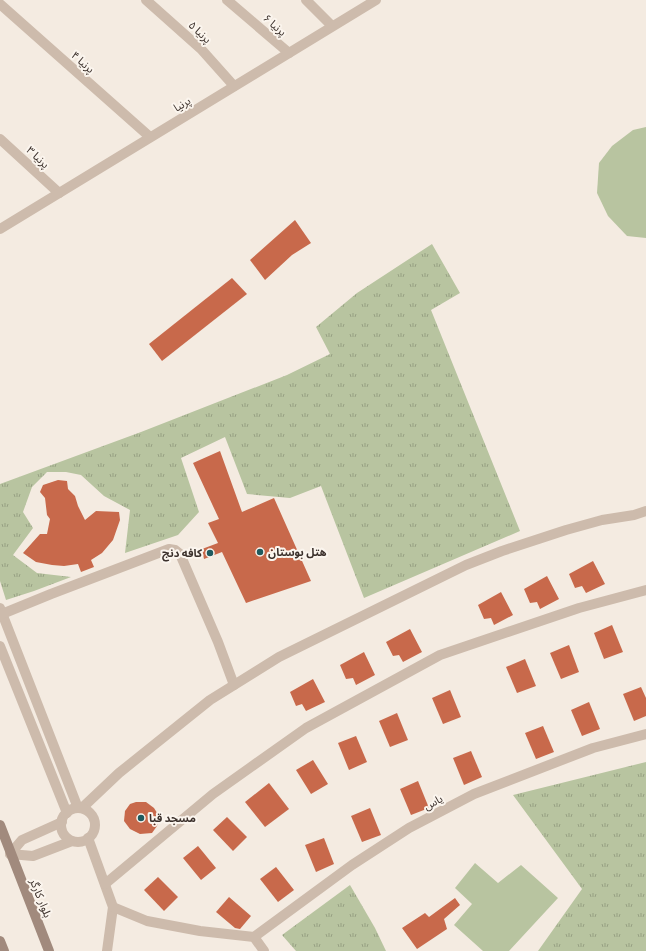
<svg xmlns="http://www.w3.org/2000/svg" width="646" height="951" viewBox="0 0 646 951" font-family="'Archivo Narrow','Noto Sans Arabic',sans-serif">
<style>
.park{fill:url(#park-tufts)}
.pitch{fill:#b8c4a0}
.building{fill:#c8694b}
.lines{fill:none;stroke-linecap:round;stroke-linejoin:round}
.minor{stroke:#cdbbac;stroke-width:10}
.tertiary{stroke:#cdbbac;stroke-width:10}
.secondary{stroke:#a18a7d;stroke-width:10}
.poi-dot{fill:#1f5a5e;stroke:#fbf5ee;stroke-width:1.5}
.labels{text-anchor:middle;stroke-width:4;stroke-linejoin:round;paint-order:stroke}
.street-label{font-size:11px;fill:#3b302b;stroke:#fbf5ee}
.poi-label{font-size:11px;font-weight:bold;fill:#3b302b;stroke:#fbf5ee;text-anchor:start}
</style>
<defs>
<pattern id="park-tufts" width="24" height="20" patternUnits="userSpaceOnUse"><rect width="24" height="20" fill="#b8c4a0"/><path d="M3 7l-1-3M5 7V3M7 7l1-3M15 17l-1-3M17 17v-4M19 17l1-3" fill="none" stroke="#97a083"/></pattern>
</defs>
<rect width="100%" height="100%" fill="#f4ebe1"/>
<g class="park">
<path d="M432 244 460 293 431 310 520 531 364 598 321 486 290 498 247 494 225 437 181 458 199 512 178 535 125 553 130 510 104 496 81 475 66 472H47L32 487 23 512 33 528 13 555 37 573 71 577 34 591 6 600 0 581V484L141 432 287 375 330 354 316 327 357 293Z"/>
<path d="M646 762V951H538L582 889 513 795Z"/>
<path d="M350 885 375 928 386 951H296L282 935Z"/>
</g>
<g class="pitch">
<path d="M646 127V238L627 236 608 216 597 193 599 163 612 146 633 130Z"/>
<path d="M475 863 498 883 521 865 558 898 509 951H483L454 925 472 904 455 888Z"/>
</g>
<g class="building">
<path d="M295 220 311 243 292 255 265 280 250 260Z"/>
<path d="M232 278 247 294 162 361 149 344Z"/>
<path d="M220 451 242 512 274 498 311 581 246 603 222 552 204 559 202 549 218 543 208 523 219 519 193 463Z"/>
<path d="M58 480 67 481 68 489 75 496 78 506 85 520 96 511 119 512 120 520 113 540 102 553 91 560 94 567 81 572 78 564 64 566 52 565 36 562 23 553 40 534H47L50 519 47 515 45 498 40 492 43 485Z"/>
<path d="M593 561 605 584 586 593 582 586 575 588 569 574Z"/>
<path d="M547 576 559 599 540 609 537 602 530 603 524 589Z"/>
<path d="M501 592 513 615 494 625 491 618 484 619 478 605Z"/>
<path d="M612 625 623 652 604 659 594 633Z"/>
<path d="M410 629 422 652 403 662 399 655 393 656 386 642Z"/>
<path d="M569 645 579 672 561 679 550 653Z"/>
<path d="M364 652 375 675 356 685 353 678 346 679 340 665Z"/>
<path d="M525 659 536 686 517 693 506 667Z"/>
<path d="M313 679 325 702 306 711 302 704 296 706 290 692Z"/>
<path d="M641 687 646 698V716L634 721 623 694Z"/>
<path d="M450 690 461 717 443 724 432 698Z"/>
<path d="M589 702 600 729 582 736 571 710Z"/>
<path d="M397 713 408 740 390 747 379 721Z"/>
<path d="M543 726 554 752 536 759 525 733Z"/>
<path d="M356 736 367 762 349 770 338 743Z"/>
<path d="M471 751 482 777 464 785 453 758Z"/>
<path d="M313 760 328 784 311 794 296 770Z"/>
<path d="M418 781 429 808 411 815 400 789Z"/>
<path d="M269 783 289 809 265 827 245 802Z"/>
<path d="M136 802H146L154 808 159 816 157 826 152 833 140 834 130 829 124 821 125 811 130 804Z"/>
<path d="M370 808 381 835 362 842 351 816Z"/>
<path d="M227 817 247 837 233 851 213 830Z"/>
<path d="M324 838 334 864 316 872 305 845Z"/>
<path d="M198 846 216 868 201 880 183 858Z"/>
<path d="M276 867 294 890 278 902 260 879Z"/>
<path d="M158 877 178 897 164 911 144 890Z"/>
<path d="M229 897 251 916 240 929 235 928 216 912Z"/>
<path d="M455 898 460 905 444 919 447 929 417 949 402 928 425 913 429 917Z"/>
</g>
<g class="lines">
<g class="minor">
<path d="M146 0 201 49 234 86"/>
<path d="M227 0 289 53"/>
<path d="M306 0 332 26"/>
<path d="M0 4 150 137"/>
<path d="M0 139 59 193"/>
<path d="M0 608 78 808"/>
<path d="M2 614 51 594 169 549 175 550 180 554 218 642 234 685"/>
<path d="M0 646 67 813"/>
<path d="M82 808 119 773 210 700 279 657 466 565 502 551 566 530 602 520 634 515 646 511"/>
<circle cx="78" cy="825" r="17"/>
<path d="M88 838 113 907 107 951"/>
<path d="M10 854 33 856 72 841"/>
<path d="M10 854 22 840 62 822"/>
<path d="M105 884 213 794 306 728 440 655 579 608 646 590"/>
<path d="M113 907 147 921 200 931 254 937 264 951"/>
<path d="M254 937 352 865 409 828 474 794 593 748 646 734"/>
</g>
<path class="tertiary" d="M0 229 376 0"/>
<g class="secondary">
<path d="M0 825 49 951"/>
<path d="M0 941 4 951"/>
</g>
</g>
<g class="poi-dot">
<circle cx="260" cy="552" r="4"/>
<circle cx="210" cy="553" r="4"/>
<circle cx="141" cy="818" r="4"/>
</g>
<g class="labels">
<g class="street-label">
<text transform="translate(275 25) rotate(41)" y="4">پرنیا ۶</text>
<text transform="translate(200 32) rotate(43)" y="4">پرنیا ۵</text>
<text transform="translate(83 62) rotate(42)" y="4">پرنیا ۴</text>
<text transform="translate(182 104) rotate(-31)" y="4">پرنیا</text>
<text transform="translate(38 157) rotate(43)" y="4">پرنیا ۳</text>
<text transform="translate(433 802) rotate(-28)" y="4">یاس</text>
<text transform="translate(41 898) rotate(68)" y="4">بلوار کارگر</text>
</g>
<g class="poi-label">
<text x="268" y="556">هتل بوستان</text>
<text x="202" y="557" text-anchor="end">کافه دنج</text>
<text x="149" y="822">مسجد قبا</text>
</g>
</g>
</svg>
